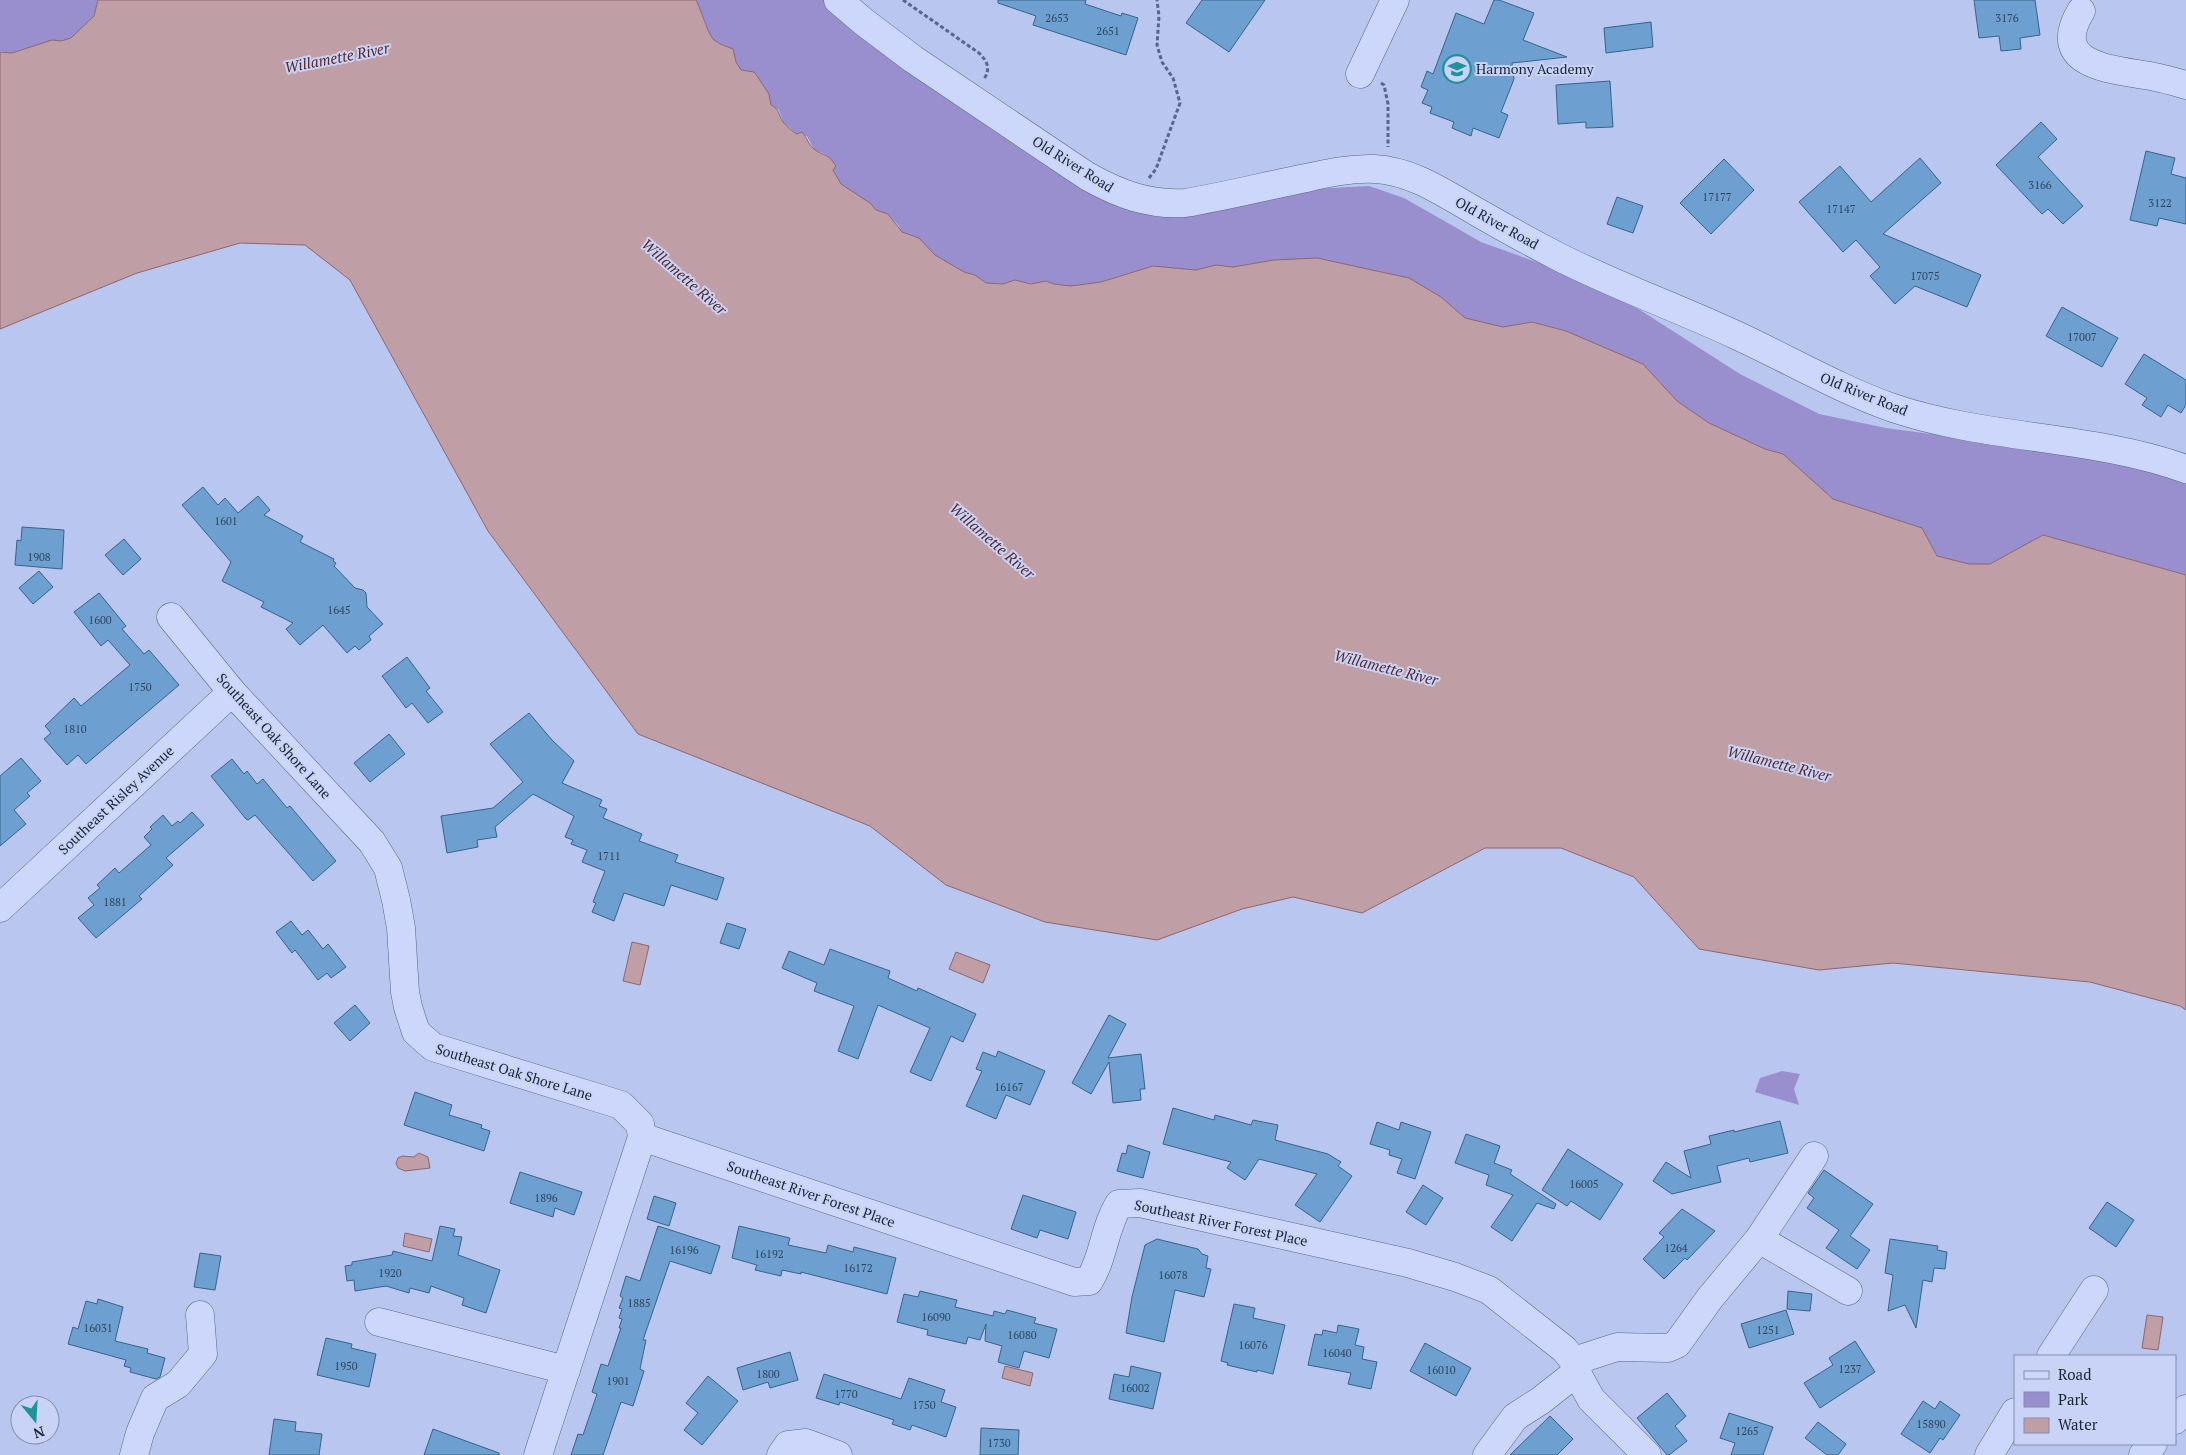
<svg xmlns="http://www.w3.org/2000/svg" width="2186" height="1455" viewBox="0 0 2186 1455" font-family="'PT Serif',serif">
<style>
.green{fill:#998ece}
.water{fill:#c09ea6;stroke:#8d666d}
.building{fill:#6da0d0;stroke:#386387}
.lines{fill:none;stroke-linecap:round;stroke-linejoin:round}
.minor-casing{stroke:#536887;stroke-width:29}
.path{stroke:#536887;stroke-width:3;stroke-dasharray:4 2.5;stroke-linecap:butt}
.minor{stroke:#cdd7fb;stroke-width:28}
.labels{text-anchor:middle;stroke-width:4;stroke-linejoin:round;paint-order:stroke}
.number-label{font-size:11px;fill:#2e445c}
.poi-label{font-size:14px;fill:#192635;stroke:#c9d3f7;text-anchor:start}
.street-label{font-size:14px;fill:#192635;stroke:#c9d3f7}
.water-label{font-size:15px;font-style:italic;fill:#562828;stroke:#c9d3f7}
</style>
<rect width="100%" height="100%" fill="#b9c6f0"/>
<g class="green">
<path d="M0 0H98L94 16 71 38 61 41 52 40 12 53 0 51Z"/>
<path d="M696 0H830L1109 200 1369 186 1404 198 1481 242 1567 273 1640 310 1740 374 1819 414 1886 428 2059 451 2155 473 2186 484V575L2043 535 1990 564H1969L1937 556 1922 528 1833 499 1783 454 1765 449 1709 423 1677 401 1643 364 1566 331 1533 322 1503 327 1465 318 1441 297 1409 278 1317 258 1274 260 1233 267 1216 265 1196 270 1153 266 1101 282 1071 286 1054 284 1046 281 1031 284 1015 280 1003 284 986 283 975 275 964 272 935 255 919 238 901 232 899 226 888 214 876 210 870 203 841 184 833 170 836 166C830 157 825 153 814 150L807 136 797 134 783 122 779 110 771 105 765 88 754 72 741 70 736 62 733 49C728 47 719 44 714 40 708 35 701 9 696 0Z"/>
<path d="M1782 1071 1800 1074 1794 1089 1799 1105 1755 1092 1760 1078Z"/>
</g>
<g class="water">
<path d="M98 0H696C701 9 708 35 714 40 719 44 728 47 733 49L736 62 741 70 754 72 757 76 769 94 771 105C780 109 778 115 783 122 787 127 792 131 797 134L802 132C807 137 808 145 814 149 824 157 827 152 836 166L833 170 841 184 870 203 876 210 888 214 902 232 919 238 935 255 964 272 975 275 986 283 1003 284 1015 280 1031 284 1046 281 1054 284 1071 286 1101 282 1153 266 1196 270 1216 265 1233 267 1274 260 1317 258 1409 278 1441 297 1465 318 1503 327 1532 322 1566 331 1643 364 1677 401 1709 423 1765 449 1783 454 1833 499 1922 528 1937 556 1969 564H1990L2043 535 2186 575V1010L2180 1006 2090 982 1893 963 1819 970 1699 949 1634 877 1561 848H1485L1362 913 1293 897 1242 909 1157 940 1045 922 946 885 870 826 638 734 488 531 350 280 305 245 240 243 137 273 0 329V52L12 53 52 40 61 41 71 38 94 16Z"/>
<path d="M632 942 649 946 640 985 623 981Z"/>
<path d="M956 952 990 965 983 983 949 969Z"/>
<path d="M419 1153 428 1157 430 1168 405 1171 398 1168 396 1163 398 1158 402 1156 414 1157Z"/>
<path d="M405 1233 432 1239 429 1252 403 1246Z"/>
<path d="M2147 1315 2163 1317 2158 1350 2142 1348Z"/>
<path d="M1005 1366 1033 1373 1030 1386 1002 1378Z"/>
</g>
<g class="building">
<path d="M998 0H1086L1085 4 1121 16 1122 13 1138 18 1126 55 1033 25 1036 16 998 3Z"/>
<path d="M1202 0H1265L1229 52 1186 23Z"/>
<path d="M1494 0H1499L1534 13 1523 40 1567 57 1512 63 1514 79 1501 112 1508 115 1499 138 1473 128 1471 136 1452 128 1454 122 1430 113 1432 107 1422 103 1428 90 1421 87 1427 71 1433 74 1456 13 1484 24Z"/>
<path d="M1974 0H2035L2040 35 2020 38 2021 49 2001 51 1999 36 1979 38Z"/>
<path d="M1651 22 1653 47 1606 53 1604 28Z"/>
<path d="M1610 81 1613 127 1586 128V122L1558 124 1556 85Z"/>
<path d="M2041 122 2057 139 2038 157 2083 206 2063 224 2048 209 2042 214 1996 165Z"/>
<path d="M2146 151 2175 158 2171 174 2186 178V224L2159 218 2157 226 2130 220Z"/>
<path d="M1920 158 1941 183 1883 234 1981 275 1967 307 1915 286 1895 304 1870 276 1880 267 1856 240 1843 252 1799 202 1840 166 1871 202Z"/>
<path d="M1724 159 1754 190 1711 234 1680 203Z"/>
<path d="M1617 197 1643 206 1633 233 1607 224Z"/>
<path d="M2062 307 2118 338 2102 367 2046 336Z"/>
<path d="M2144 354 2186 380V405L2181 413 2168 405 2161 417 2142 405 2147 398 2125 384Z"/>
<path d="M203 487 218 505 225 498 238 513 258 496 270 510 264 515 303 536 300 542 334 559 333 561 336 563 334 566 355 588 363 590 366 593 367 607 383 624 369 636 371 640 359 650 355 646 347 653 323 625 300 645 286 629 293 623 261 607 264 602 222 581 231 562 182 505Z"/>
<path d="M22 527 64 530 62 569 15 565 17 540 21 541Z"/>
<path d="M124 539 141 559 123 575 105 555Z"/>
<path d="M39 571 53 587 33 604 19 588Z"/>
<path d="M99 593 126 626 122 629 144 654 149 650 179 685 86 764 78 755 67 765 44 739 51 733 45 726 74 698 81 706 130 665 108 640 101 646 74 612Z"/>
<path d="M407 657 430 688 426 691 443 712 428 723 412 703 406 708 382 676Z"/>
<path d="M529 713 552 740 574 761 562 783 602 800 599 806 607 809 603 818 642 834 639 841 678 855 675 862 724 878 717 900 671 885 664 906 624 893 614 921 592 912 596 903 593 902 605 871 582 862 587 850 571 844 573 840 565 837 574 816 533 794 495 827 497 837 477 840 478 847 447 853 441 816 493 808 523 782 490 744Z"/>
<path d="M389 734 405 754 370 782 354 763Z"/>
<path d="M21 758 41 781 27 793 30 796 14 810 26 824 0 846V776Z"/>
<path d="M232 759 244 774 247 771 257 784 263 779 287 808 290 806 336 861 313 881 255 815 248 820 246 819 211 776Z"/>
<path d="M192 812 204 825 166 858 173 865 139 896 142 899 96 938 78 918 94 905 88 898 100 888 97 885 115 868 119 873 151 845 144 837 152 829 150 827 163 815 172 826 178 821 180 823Z"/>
<path d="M291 921 302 935 308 930 323 949 328 944 346 967 331 978 327 973 318 980 295 950 292 953 276 932Z"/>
<path d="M727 923 746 929 739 949 720 943Z"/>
<path d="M830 949 890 971 888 978 917 991 918 988 976 1014 963 1042 951 1036 931 1081 910 1072 930 1028 878 1005 858 1059 838 1051 854 1006 814 991 817 983 782 968 789 951 824 965Z"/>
<path d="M355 1005 370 1023 350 1041 334 1023Z"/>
<path d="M1109 1015 1126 1024 1108 1058 1141 1054 1145 1089H1140L1141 1100 1113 1103 1109 1062 1091 1094 1072 1083Z"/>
<path d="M998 1051 1045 1071 1030 1105 1006 1095 996 1119 966 1106 982 1071 976 1069 983 1052 996 1057Z"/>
<path d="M415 1092 452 1105 449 1115 482 1125 481 1128 490 1131 484 1151 404 1125Z"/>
<path d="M1173 1108 1214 1120 1215 1115 1251 1125 1253 1120 1278 1125 1275 1140 1328 1154 1341 1162 1338 1166 1352 1176 1320 1222 1295 1205 1317 1174 1259 1159 1245 1180 1227 1168 1231 1162 1163 1144Z"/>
<path d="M1780 1121 1788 1153 1750 1162 1749 1158 1717 1166 1721 1182 1672 1194 1653 1181 1666 1162 1691 1178 1684 1151 1711 1144 1709 1136 1734 1130V1132Z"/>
<path d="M1377 1122 1399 1130 1401 1122 1431 1132 1415 1179 1397 1173 1402 1159 1389 1155 1390 1150 1370 1144Z"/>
<path d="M1466 1134 1500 1146 1494 1163 1512 1170 1510 1174 1556 1204 1554 1209 1537 1203 1512 1241 1491 1227 1513 1195 1486 1185 1489 1175 1455 1163Z"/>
<path d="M1128 1145 1150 1152 1143 1178 1117 1171 1122 1153 1126 1154Z"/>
<path d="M1568 1149 1623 1184 1600 1220 1571 1201 1567 1206 1542 1190Z"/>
<path d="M1824 1170 1873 1204 1850 1236 1870 1250 1857 1269 1826 1248 1839 1230 1807 1208 1814 1198 1808 1193Z"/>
<path d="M520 1172 582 1192 574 1215 555 1208 553 1217 510 1203Z"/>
<path d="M1423 1185 1443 1198 1426 1225 1406 1212Z"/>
<path d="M1023 1195 1076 1212 1068 1239 1040 1230 1037 1238 1011 1229Z"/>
<path d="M654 1196 676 1203 669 1226 647 1219Z"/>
<path d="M2107 1202 2134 1220 2116 1247 2089 1228Z"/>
<path d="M1682 1209 1715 1231 1687 1260 1685 1258 1664 1279 1643 1259 1664 1237 1659 1233Z"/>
<path d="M440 1226 455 1229 453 1236 462 1237 458 1255 500 1270 486 1313 462 1305 464 1298 431 1286 429 1293 410 1288 409 1293 386 1286 355 1291 354 1280 347 1281 345 1266 352 1265V1262L392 1255 393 1251 432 1261Z"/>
<path d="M658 1226 720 1246 711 1274 670 1261 643 1340H646L640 1369 644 1371 633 1406 621 1402 603 1455H571L578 1434 583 1435 597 1394 592 1392 601 1364 608 1366 621 1328H619L622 1319 619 1318 622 1309 619 1308 623 1298 620 1296 626 1276 640 1281Z"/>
<path d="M739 1226 790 1238 788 1245 826 1253 828 1245 853 1252 854 1247 896 1258 887 1294 801 1272V1274L782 1270 781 1276 755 1270 757 1265 732 1258Z"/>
<path d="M1157 1239 1198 1249 1202 1254 1208 1256 1206 1268 1211 1269 1204 1297 1175 1290 1164 1342 1126 1333 1132 1297 1145 1245Z"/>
<path d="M1890 1239 1938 1246 1937 1250 1947 1252 1945 1269 1934 1268 1932 1282 1923 1280 1916 1328 1905 1305 1888 1311 1893 1275 1885 1273Z"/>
<path d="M200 1253 221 1256 215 1290 194 1287Z"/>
<path d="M920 1291 957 1300 955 1307 993 1316 994 1311 1005 1314 1007 1310 1036 1318 1034 1323 1057 1329 1049 1358 1024 1351 1019 1368 998 1362 1002 1346 985 1341 986 1324 980 1340 968 1337 966 1344 927 1335 928 1330 897 1322 904 1294 918 1297Z"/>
<path d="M1788 1291 1812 1294 1810 1311 1787 1309Z"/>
<path d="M98 1299 123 1307 115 1341 148 1349 147 1353 165 1358 160 1377 156 1379 130 1372 131 1368 124 1366 126 1360 68 1344 73 1327 78 1329 86 1301 97 1304Z"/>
<path d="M1234 1304 1255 1308 1253 1318 1285 1325 1273 1374 1257 1370V1372L1227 1365 1228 1363 1221 1361Z"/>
<path d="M1786 1310 1794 1334 1749 1348 1741 1324Z"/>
<path d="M1338 1325 1359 1329 1355 1345 1364 1347 1362 1359 1377 1362 1371 1389 1348 1384 1351 1373 1308 1365 1315 1334 1322 1335 1323 1330 1337 1333Z"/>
<path d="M326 1338 352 1344 351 1348 376 1354 369 1387 317 1375Z"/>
<path d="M1855 1341 1875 1372 1820 1408 1804 1383 1833 1365 1829 1358Z"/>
<path d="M1425 1343 1471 1368 1456 1396 1410 1371Z"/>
<path d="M790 1352 798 1380 770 1388 768 1382 743 1390 737 1368Z"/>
<path d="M1131 1366 1161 1373 1153 1409 1109 1399 1114 1374 1129 1377Z"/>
<path d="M824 1374 901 1399 909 1378 945 1390 941 1402 956 1407 946 1437 912 1425 910 1430 892 1424 894 1420 840 1402 839 1405 816 1398Z"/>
<path d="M708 1376 738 1401 702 1445 684 1430 698 1413 686 1403Z"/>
<path d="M1667 1393 1686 1416 1675 1426 1687 1441 1669 1455H1667L1637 1418Z"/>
<path d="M1923 1401 1935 1409 1940 1401 1960 1415 1943 1440 1940 1438 1930 1453 1901 1434Z"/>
<path d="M1729 1413 1773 1427 1763 1455H1731L1735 1443 1720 1438Z"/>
<path d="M1550 1416 1573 1439 1557 1455H1510Z"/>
<path d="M274 1419 296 1422 295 1431 322 1434 319 1455H269Z"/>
<path d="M1818 1422 1846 1444 1838 1455H1827L1805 1438Z"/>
<path d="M981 1428 1019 1430 1018 1455H980Z"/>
<path d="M433 1429 499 1453V1455H424Z"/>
</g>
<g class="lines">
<defs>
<g id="minor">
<path d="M838 0 864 22 913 59 1087 176C1119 194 1148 205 1185 203 1226 196 1266 186 1306 178 1328 173 1351 168 1375 169 1413 171 1445 194 1477 212 1503 227 1530 242 1557 256 1616 286 1678 308 1738 336 1790 360 1839 389 1893 408 1988 440 2092 435 2186 469"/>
<path d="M2081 11C2049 64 2108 69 2144 75 2158 77 2172 81 2186 85"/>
<path d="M1360 74 1395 0"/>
<path d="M171 617 232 692 372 842 388 868 396 900 401 928 405 992 408 1007 416 1032 433 1047 621 1105 640 1124 642 1137 538 1455"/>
<path d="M0 908 232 692"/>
<path d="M642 1137 1074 1282 1089 1281C1104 1257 1104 1228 1119 1204L1140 1203 1408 1263 1455 1277 1489 1290 1564 1349 1574 1361 1579 1377 1591 1399 1647 1455"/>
<path d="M1759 1239 1848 1291"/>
<path d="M379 1322 566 1370"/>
<path d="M2051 1356 2094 1290"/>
<path d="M1574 1361 1617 1347 1668 1348 1677 1344 1710 1298 1759 1239 1814 1156"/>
<path d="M2175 1420 2186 1409"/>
<path d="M134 1455 140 1433 155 1398 178 1384 203 1354 200 1315"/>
<path d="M781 1455 788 1445 806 1443 838 1455"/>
<path d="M1487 1455 1515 1417 1540 1401 1577 1372"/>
<path d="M1989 1455 2015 1412"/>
<path d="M2143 1455 2153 1444"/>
</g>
</defs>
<use href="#minor" class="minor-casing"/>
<g class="path">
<path d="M903 0 979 53C987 61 991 68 984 79"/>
<path d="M1381 83 1384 85 1388 104V147"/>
<path d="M1149 178 1156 169 1180 103 1173 78 1162 62 1157 45 1159 16 1157 0"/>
</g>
<use href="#minor" class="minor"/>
</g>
<defs>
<symbol id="school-ring" viewBox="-11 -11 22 22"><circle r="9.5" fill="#c9d3f7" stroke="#209299" stroke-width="1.5"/><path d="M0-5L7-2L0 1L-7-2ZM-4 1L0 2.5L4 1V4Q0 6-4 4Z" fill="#209299"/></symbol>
</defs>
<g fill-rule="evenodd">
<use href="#school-ring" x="1441" y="53" width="32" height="32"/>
</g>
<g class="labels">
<g class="number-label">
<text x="1057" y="22">2653</text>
<text x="2007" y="22">3176</text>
<text x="1108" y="35">2651</text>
<text x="2040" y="189">3166</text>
<text x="1717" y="201">17177</text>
<text x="2160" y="207">3122</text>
<text x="1841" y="213">17147</text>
<text x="1925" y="280">17075</text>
<text x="2082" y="341">17007</text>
<text x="226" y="525">1601</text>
<text x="39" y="561">1908</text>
<text x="339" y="614">1645</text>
<text x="100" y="624">1600</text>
<text x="140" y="691">1750</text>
<text x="75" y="733">1810</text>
<text x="609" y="860">1711</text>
<text x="115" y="906">1881</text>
<text x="1009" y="1091">16167</text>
<text x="1584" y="1188">16005</text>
<text x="546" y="1202">1896</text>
<text x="1676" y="1252">1264</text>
<text x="684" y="1254">16196</text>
<text x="769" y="1258">16192</text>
<text x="858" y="1272">16172</text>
<text x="390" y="1277">1920</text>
<text x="1173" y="1279">16078</text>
<text x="639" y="1307">1885</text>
<text x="936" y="1321">16090</text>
<text x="98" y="1332">16031</text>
<text x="1768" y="1334">1251</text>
<text x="1022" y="1339">16080</text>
<text x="1253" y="1349">16076</text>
<text x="1337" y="1357">16040</text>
<text x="346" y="1370">1950</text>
<text x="1850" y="1373">1237</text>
<text x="1441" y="1374">16010</text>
<text x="768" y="1378">1800</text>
<text x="618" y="1385">1901</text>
<text x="1135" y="1392">16002</text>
<text x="846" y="1398">1770</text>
<text x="924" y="1409">1750</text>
<text x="1931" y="1428">15890</text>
<text x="1747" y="1435">1265</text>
<text x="999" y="1447">1730</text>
</g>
<g class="poi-label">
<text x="1476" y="74">Harmony Academy</text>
</g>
<g class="street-label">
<text transform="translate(1073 164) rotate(32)" y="5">Old River Road</text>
<text transform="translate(1497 223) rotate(29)" y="5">Old River Road</text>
<text transform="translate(1864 394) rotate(22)" y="5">Old River Road</text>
<text transform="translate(274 736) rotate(48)" y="5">Southeast Oak Shore Lane</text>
<text transform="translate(116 800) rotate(-43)" y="5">Southeast Risley Avenue</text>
<text transform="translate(514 1072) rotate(17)" y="5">Southeast Oak Shore Lane</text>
<text transform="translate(811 1194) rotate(19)" y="5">Southeast River Forest Place</text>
<text transform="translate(1221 1223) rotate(12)" y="5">Southeast River Forest Place</text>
</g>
<g class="water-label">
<text transform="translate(337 58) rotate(-11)" y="5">Willamette River</text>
<text transform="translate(684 277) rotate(41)" y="5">Willamette River</text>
<text transform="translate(992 541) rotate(41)" y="5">Willamette River</text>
<text transform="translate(1386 668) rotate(14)" y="5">Willamette River</text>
<text transform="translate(1779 764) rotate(14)" y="5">Willamette River</text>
</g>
</g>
<rect x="2014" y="1355" width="162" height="90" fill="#c9d3f7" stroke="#838ea9"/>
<rect x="2024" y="1371" width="25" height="8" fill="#cdd7fb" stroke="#838ea9"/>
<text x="2058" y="1380" font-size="15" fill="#192635">Road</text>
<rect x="2024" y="1392" width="25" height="15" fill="#998ece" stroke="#838ea9"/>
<text x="2058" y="1405" font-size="15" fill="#192635">Park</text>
<rect x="2024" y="1418" width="25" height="15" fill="#c09ea6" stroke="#838ea9"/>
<text x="2058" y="1430" font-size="15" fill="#192635">Water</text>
<g transform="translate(35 1420) rotate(162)"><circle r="24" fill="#c9d3f7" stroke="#838ea9"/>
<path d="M0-4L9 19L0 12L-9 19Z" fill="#209299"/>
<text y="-8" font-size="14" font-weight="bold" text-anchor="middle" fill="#192635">N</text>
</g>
</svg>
